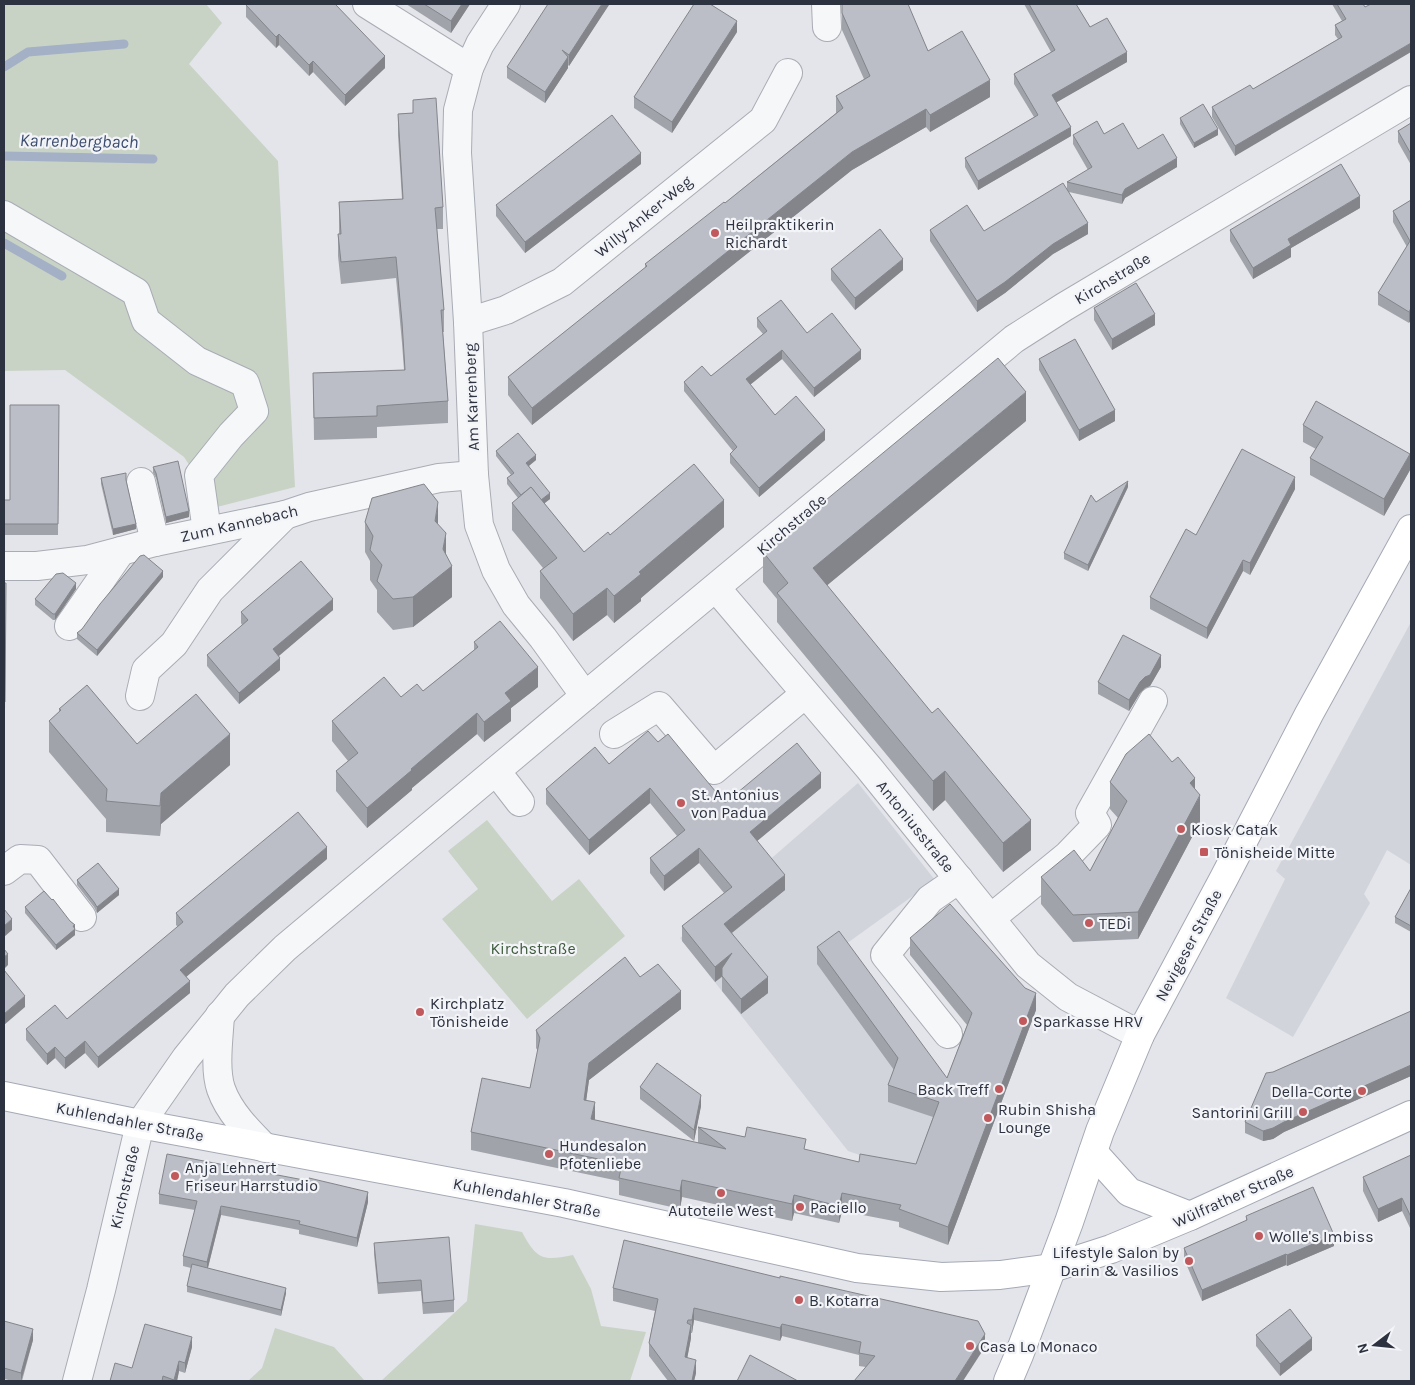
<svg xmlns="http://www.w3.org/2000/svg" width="1415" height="1385" viewBox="0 0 1415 1385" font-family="Karla,sans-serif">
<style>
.built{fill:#d2d4dc}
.green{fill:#c8d3c6}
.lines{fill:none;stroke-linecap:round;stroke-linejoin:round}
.stream{stroke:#a3b0c6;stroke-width:9}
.minor-casing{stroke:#a9acb4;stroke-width:30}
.major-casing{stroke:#a4a9b4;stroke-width:30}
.minor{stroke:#f6f7f9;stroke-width:28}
.major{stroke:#fff;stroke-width:28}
.wall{fill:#a1a3aa}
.shaded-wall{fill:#83858b}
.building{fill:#bbbec6;stroke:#83858b}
.poi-dot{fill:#c0585c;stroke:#f3f4f7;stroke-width:2}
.labels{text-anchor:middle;stroke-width:4.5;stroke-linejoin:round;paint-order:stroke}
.street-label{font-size:16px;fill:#2d3240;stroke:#f3f4f7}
.poi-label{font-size:16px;fill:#2d3240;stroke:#f3f4f7;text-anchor:start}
.park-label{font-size:16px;fill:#3e5b3c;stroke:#f3f4f7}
.water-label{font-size:18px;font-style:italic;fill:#3c4d70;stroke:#f3f4f7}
</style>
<rect width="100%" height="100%" fill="#e4e5ea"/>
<g class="built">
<path d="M1411 622V865L1387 850 1364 894 1370 903 1293 1037 1226 998 1285 879 1276 871Z"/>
<path d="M858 783 935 880 839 949 939 1119 918 1175 848 1151 680 938Z"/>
</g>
<g class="green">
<path d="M4 4H206L222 23 189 64 278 161 295 487 217 507 184 457 65 370 4 371Z"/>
<path d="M487 820 552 901 579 879 625 936 527 1019 442 919 478 889 448 851Z"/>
<path d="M475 1224 522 1232C537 1260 543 1261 573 1255L591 1289 601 1326 646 1332 630 1381H381L467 1301Z"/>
<path d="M275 1328 334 1347 365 1381H248L262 1368Z"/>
</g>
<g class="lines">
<g class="stream">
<path d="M4 67 28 52 124 44"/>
<path d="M4 156 153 159"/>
<path d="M4 243 62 276"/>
</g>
<defs>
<g id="minor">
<path d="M367 4 469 68"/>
<path d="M506 4 480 44 469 68 458 110 457 153 468 322 474 475 479 525 496 570 516 605 543 638 585 696"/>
<path d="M826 4 827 27"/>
<path d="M4 215 136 292 146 321 197 361 245 383 254 411 231 435 199 475 207 531"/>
<path d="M468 322 506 310 562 282 763 120 788 73"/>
<path d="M141 482 155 542"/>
<path d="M4 566H37L87 560 155 542 285 515 309 507 439 478 474 475"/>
<path d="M716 588 869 768 1028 965 1068 997 1140 1035"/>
<path d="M69 626 121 551"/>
<path d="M140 696 146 670 174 644 210 590 285 515"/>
<path d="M614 734 659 706 714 770 805 694"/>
<path d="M496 771 520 802"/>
<path d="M4 871 20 859 38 860 82 917"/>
<path d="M991 918 1068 855 1097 825 1090 813 1153 701"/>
<path d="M220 1015C219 1036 214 1069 221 1089 229 1112 248 1131 265 1148"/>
<path d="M948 1034 885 955 930 899 959 879"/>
<path d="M77 1381 101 1290 140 1124 186 1058 237 995 285 948 585 696 1014 339 1064 307 1411 100"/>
</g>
<g id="major">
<path d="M4 1096 140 1124 564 1203 857 1268 941 1277 1000 1275 1052 1268 1111 1249 1190 1216 1411 1115"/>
<path d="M1093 1152 1129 1192 1190 1216"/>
<path d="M1008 1381 1019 1355 1069 1222 1100 1131 1140 1035 1224 878 1309 714 1411 529"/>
</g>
</defs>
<use href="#minor" class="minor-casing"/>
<use href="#major" class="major-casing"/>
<use href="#minor" class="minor"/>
<use href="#major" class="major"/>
</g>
<g class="wall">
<path d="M406 4H470L451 33Z"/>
<path d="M609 4 569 66 568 65V68L545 103 507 78V67Z"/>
<path d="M842 4 928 51 990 97 930 132 926 127 852 170 532 425 508 395V377L645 268V264L725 203 836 113V96L864 79 842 30Z"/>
<path d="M1024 4H1076L1090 27 1127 62 1056 102 1071 136 978 190 965 167V158L1034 117 1014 84V74L1051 52Z"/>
<path d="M1332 4H1363L1365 7 1411 4 1235 156 1212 117V107L1253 89 1338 39 1335 35V25L1342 21Z"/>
<path d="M246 5 385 68 345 106 313 72 309 76 279 45 276 48 246 17Z"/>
<path d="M737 32 672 133 634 108V97Z"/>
<path d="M413 100 443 207V229H437L444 310V332H443L448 401V423L377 427V438L314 440 313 373 404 370 402 343 396 278 341 284 338 256V234H339V202L402 199 398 135V114L413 113Z"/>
<path d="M1180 118 1218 135 1194 148 1180 124Z"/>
<path d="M1411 123V165L1398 142V131Z"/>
<path d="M1104 134 1177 167 1125 198 1122 204 1069 192 1088 234 1053 254 1005 293 977 312 930 241V230L984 231 1067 189V182L1088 170 1073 144V135Z"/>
<path d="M641 164 525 253 496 216V205Z"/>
<path d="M1411 200 1409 323 1378 305V293L1407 247 1393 222V211Z"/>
<path d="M1360 208 1291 248V257L1253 279 1230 241V230Z"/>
<path d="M831 269 903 270 855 310 831 280Z"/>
<path d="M1094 308 1155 325 1112 350 1094 320Z"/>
<path d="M757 318 807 333 861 359 814 397 782 359 750 385 775 415 825 440 759 497 730 463V454L733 451 684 391V382L711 376 763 334 757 327Z"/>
<path d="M1039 359 1115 421 1079 441 1039 370Z"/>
<path d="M59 405 58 535H4V500H10Z"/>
<path d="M1026 421 827 585 1031 850 1003 872 945 800 933 811 777 622V599L763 582V552Z"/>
<path d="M1303 425 1410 470 1384 516 1310 475V458L1316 449 1303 442Z"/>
<path d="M496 451 536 460 529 466 550 499 544 503 584 552 610 535 724 527 641 598V601L614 623 607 615 573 641 540 598V571L543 568 512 530V503L518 498 507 484V478L511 475 496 456Z"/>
<path d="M153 467 189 517 166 523 156 478 153 473Z"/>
<path d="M101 478 126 480 136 529 113 535 101 484Z"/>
<path d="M1128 487 1088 571 1064 559V553L1096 502Z"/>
<path d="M1295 489 1250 575 1243 571 1207 639 1150 609V597L1196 535Z"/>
<path d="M365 522 438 524 446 554 452 597 413 627 393 630 377 612V590L370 580V561L365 552Z"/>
<path d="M163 577 97 656 77 639V633L82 629Z"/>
<path d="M4 583H6L5 713H4Z"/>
<path d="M76 589 55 620H53L35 605V599Z"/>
<path d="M333 610 278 656 280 670 239 704 207 666V655L242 625 241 623V612Z"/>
<path d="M474 642 538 687 511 708V721L484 742 477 734 412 788V790L367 828 336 791V771L348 761 332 741V721L423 691 474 650Z"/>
<path d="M1161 667 1150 686 1145 688 1140 693 1129 711 1098 694V682Z"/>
<path d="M59 709 137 744 230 765 161 824 160 836 106 832V819L49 752V721L59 712Z"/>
<path d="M658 742 725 803 821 788 757 841 785 890 732 933 768 993 741 1014 722 991V977L715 982 682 941V926L724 893 699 863 664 891 650 873V858L677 836 650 803 589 855 546 804V789L609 764Z"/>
<path d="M1110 782 1195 790 1200 822 1138 939 1073 942 1041 904V877L1090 871 1118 818 1110 809Z"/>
<path d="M327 859 186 977 190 993 98 1068 85 1053 65 1069 55 1058 47 1065 26 1040V1029L67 1019 178 927 176 925V913Z"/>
<path d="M77 880 119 895 97 913 94 907 77 885Z"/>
<path d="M1411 888V932L1395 923V917Z"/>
<path d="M25 907 70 921 75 925V935L56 950 25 913Z"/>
<path d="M910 938 1036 1010 948 1245 899 1227V1222L842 1211 839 1223 794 1213 792 1221 682 1197 680 1209 619 1195V1181L471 1150V1132L530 1088 538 1051 536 1048V1030L640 977 681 1009 589 1080 586 1100 595 1120 698 1143V1127L806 1150 859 1162 916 1164 933 1117 888 1102V1085L894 1070 817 964V947L947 1078 967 1025 910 955Z"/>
<path d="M1411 1011V1076L1284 1132 1273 1139 1263 1141 1245 1133V1122L1273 1072Z"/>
<path d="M640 1087 701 1106 694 1141 640 1099Z"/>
<path d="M1411 1147V1230L1402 1211 1378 1222 1363 1191V1177L1410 1156V1148Z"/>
<path d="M159 1194 368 1202 357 1247 299 1234V1230L221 1215 208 1268 286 1293 281 1316 187 1292V1286L191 1268 183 1266V1256L195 1210 159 1204Z"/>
<path d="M1246 1216 1334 1246 1287 1266 1286 1265 1202 1301 1184 1259V1248L1246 1221Z"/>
<path d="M374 1243 454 1300V1312L423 1314 421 1291 378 1294 374 1254Z"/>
<path d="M613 1288 985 1347 866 1367 859 1366V1355L782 1336 780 1341 694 1320 692 1333H691V1338L687 1358 696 1373 694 1381H668L649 1356V1343L655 1311 613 1301Z"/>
<path d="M4 1321 33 1340 22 1381H13L4 1379Z"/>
<path d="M1256 1335 1312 1350 1280 1376 1256 1346Z"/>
<path d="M192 1347 185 1373 179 1371 177 1381H110L132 1368Z"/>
</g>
<g class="shaded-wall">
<path d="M462 4H470L451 33V21Z"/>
<path d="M602 4H609V5L569 66V55Z"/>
<path d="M737 21V32L672 133V122Z"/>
<path d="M279 34V45L276 48V37Z"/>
<path d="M1411 43V52L1235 156V146Z"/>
<path d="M1127 52V62L1052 105V95Z"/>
<path d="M385 56V68L345 106V95Z"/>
<path d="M568 57V68L545 103V92Z"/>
<path d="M313 61V72L309 76V65Z"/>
<path d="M990 80V97L930 132V115Z"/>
<path d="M926 109V127L852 170 532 425V408L852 152Z"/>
<path d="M1071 127V136L978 190V181Z"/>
<path d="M1218 129V135L1194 148V143Z"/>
<path d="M641 153V164L525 253V242Z"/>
<path d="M1177 158V167L1125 198 1122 204V195L1125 189Z"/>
<path d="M1360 196V208L1291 248V257L1253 279V268L1288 239Z"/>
<path d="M1088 223V234L1053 254 1005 293 977 312V301L1053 244Z"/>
<path d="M903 259V270L855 310V298Z"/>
<path d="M1411 308V320L1409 323V312Z"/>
<path d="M1155 314V325L1112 350V339Z"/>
<path d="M782 350V359L746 388V379Z"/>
<path d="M861 350V359L814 397V388Z"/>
<path d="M1026 392V421L813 597V568Z"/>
<path d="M1115 410V421L1079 441V430Z"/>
<path d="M825 430V440L759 497V488Z"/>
<path d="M1410 454V470L1384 516V499Z"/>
<path d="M536 455V460L526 468V463Z"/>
<path d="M1295 477V489L1250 575V563Z"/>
<path d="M1128 481V487L1088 571V565Z"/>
<path d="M550 493V499L531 514V508Z"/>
<path d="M724 500V527L641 598V601L614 623V596L639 572Z"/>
<path d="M438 502V532L435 521Z"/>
<path d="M189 511V517L166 523V517Z"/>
<path d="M136 524V529L113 535V529Z"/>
<path d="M446 533V564L452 566V597L413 627V597L443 549Z"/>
<path d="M1243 560V571L1207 639V628Z"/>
<path d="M163 571V577L97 656V650Z"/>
<path d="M76 583V589L55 620V614Z"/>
<path d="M607 588V615L573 641V614Z"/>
<path d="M333 599V610L273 661V649Z"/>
<path d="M1161 655V667L1150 686 1145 688 1140 693 1129 711V700L1140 682Z"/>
<path d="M280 658V670L239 704V693Z"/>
<path d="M538 667V687L511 708V721L484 742V722L505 693Z"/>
<path d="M477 713V734L412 788V790L367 828V808L411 769Z"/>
<path d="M230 734V765L161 824 160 836 161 793Z"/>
<path d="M945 771V800L933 811V781Z"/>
<path d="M821 773V788L750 847V832Z"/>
<path d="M1195 778V805L1200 795V822L1138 939V912L1190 783Z"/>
<path d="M650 788V803L589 855V840Z"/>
<path d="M1031 820V850L1003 872V843Z"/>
<path d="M327 847V859L180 982V970Z"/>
<path d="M699 848V863L664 891V876Z"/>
<path d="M785 875V890L724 939V924Z"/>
<path d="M119 889V895L97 913V907Z"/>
<path d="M12 919V930L4 937V926Z"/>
<path d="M75 925V935L56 950V945Z"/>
<path d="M732 953V968L715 982V967Z"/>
<path d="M8 954V965L4 969V957Z"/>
<path d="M768 977V993L741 1014V999Z"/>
<path d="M190 981V993L98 1068V1057Z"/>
<path d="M681 991V1009L589 1080 584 1117V1100L589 1063Z"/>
<path d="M1036 993V1010L948 1245V1227Z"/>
<path d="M25 996V1007L4 1025V1014Z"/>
<path d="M85 1041V1053L65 1069V1058Z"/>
<path d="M55 1047V1058L47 1065V1054Z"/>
<path d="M1411 1065V1076L1284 1132 1273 1139 1263 1141V1131Z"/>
<path d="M701 1095V1106L694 1141V1130Z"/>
<path d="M595 1102V1119L591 1137V1119Z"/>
<path d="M682 1180V1197L680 1209V1191Z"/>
<path d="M368 1192V1202L357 1247V1238Z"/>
<path d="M842 1193V1211L839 1223V1206Z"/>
<path d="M794 1195V1213L792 1221V1204Z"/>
<path d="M1402 1198V1211L1378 1222V1209Z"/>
<path d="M221 1206V1215L207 1271V1262Z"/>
<path d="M1334 1235V1246L1287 1266V1255Z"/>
<path d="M1286 1254V1265L1202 1301V1290Z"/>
<path d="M286 1288V1293L281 1316V1310Z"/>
<path d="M694 1308V1320L692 1333V1320Z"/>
<path d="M782 1324V1336L780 1341V1328Z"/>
<path d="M691 1325V1338L685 1370V1357Z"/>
<path d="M33 1329V1340L21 1381V1373Z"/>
<path d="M985 1334V1347L963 1381H955Z"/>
<path d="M192 1337V1347L185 1373V1363Z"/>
<path d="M1312 1338V1350L1280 1376V1364Z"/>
<path d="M696 1360V1373L694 1381H692Z"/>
<path d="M179 1361V1371L177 1381H174Z"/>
</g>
<g class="building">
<path d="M247 4H335L385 56 345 95 313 61 309 65 279 34 276 37 246 5Z"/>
<path d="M424 4H462L451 21Z"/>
<path d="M548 4H602L569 55 562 50 568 57 545 92 507 67Z"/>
<path d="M694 4H710L737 21 672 122 634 97Z"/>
<path d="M842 4H908L928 51 962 31 990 80 930 115 926 109 852 152 532 408 508 377 647 266 645 264 724 202 725 203 843 108 836 96 870 76 842 13Z"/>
<path d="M1029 4H1076L1090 27 1107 18 1127 52 1052 95 1071 127 978 181 965 158 1038 115 1014 74 1055 50Z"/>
<path d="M1337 4H1363L1365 7 1371 4H1411V43L1235 146 1212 107 1250 85 1253 89 1342 37 1335 25 1346 19Z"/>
<path d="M436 98 443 207 435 208 444 310H441L448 401 377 406V416L314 418 313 373 405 370 402 322 396 257 341 262 338 234H341L339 202 403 199 398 114 413 113V100Z"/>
<path d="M1203 104 1218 129 1194 143 1180 118Z"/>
<path d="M612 115 641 153 525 242 496 205Z"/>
<path d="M1097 121 1104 134 1123 123 1138 149 1163 134 1177 158 1125 189 1122 195 1067 182 1092 167 1073 135Z"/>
<path d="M1411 123V154L1398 131Z"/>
<path d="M1341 164 1360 196 1288 239 1291 245 1253 268 1230 230Z"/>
<path d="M1063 183 1088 223 1053 244 1005 282 977 301 930 230 967 205 984 231Z"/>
<path d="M1411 200V308L1409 312 1378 293 1410 241 1393 211Z"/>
<path d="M880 229 903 259 855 298 831 269Z"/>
<path d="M1136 283 1155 314 1112 339 1094 308Z"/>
<path d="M781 300 807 333 832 313 861 350 814 388 782 350 746 379 775 415 796 396 825 430 759 488 730 454 737 447 684 382 702 366 711 376 767 331 757 318Z"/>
<path d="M1075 339 1115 410 1079 430 1039 359Z"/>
<path d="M998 358 1026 392 813 568 932 713 938 708 1031 820 1003 843 945 771 933 781 777 593 788 583 763 552Z"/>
<path d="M1316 401 1410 454 1384 499 1310 458 1323 437 1303 425Z"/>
<path d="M10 405H59L58 524H4V500H10Z"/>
<path d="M518 433 536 455 526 463 550 493 541 500 531 487 521 495 507 478 514 473 496 451Z"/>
<path d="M1242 449 1295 477 1250 563 1243 560 1207 628 1150 597 1186 529 1196 535Z"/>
<path d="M178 461 189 511 166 517 156 473 153 467Z"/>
<path d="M694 464 724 500 639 572 641 574 614 596 607 588 573 614 540 571 557 558 512 503 531 487 584 552 608 532 610 535Z"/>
<path d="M126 473V480L136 524 113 529 101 478Z"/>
<path d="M1128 481 1088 565 1064 553 1091 495 1096 502Z"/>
<path d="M424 484 438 502 435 521 446 533 443 549 452 566 413 597 393 599 377 581 382 565 370 550 373 536 365 522 372 498Z"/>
<path d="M144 555 163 571 97 650 77 633 82 629 100 604 140 556Z"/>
<path d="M301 561 333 599 273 649 280 658 239 693 207 655 248 620 241 612Z"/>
<path d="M63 573 76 583 55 614H53L35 599 56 574Z"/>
<path d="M4 583H6L5 702H4Z"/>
<path d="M500 621 538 667 505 693 511 701 484 722 477 713 411 769 412 770 367 808 336 771 358 753 332 721 384 677 401 697 417 684 423 691 478 647 474 642Z"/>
<path d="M1123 635 1161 655 1150 675 1145 677 1140 682 1129 700 1098 682Z"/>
<path d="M87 685 137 744 196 694 230 734 161 793 160 806 106 801 107 789 49 721 61 710 59 709Z"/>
<path d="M648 731 658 742 668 734 725 803 797 743 821 773 750 832 785 875 724 924 768 977 741 999 722 976V968L732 953 715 967 682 926 732 887 699 848 664 876 650 858 685 830 650 788 589 840 546 789 595 747 609 764Z"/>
<path d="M1149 734 1172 762 1178 757 1195 778 1190 783 1200 795 1138 912 1073 915 1041 877 1074 850 1090 871 1127 801 1110 782 1126 754Z"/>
<path d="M298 812 327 847 180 970 190 981 98 1057 85 1041 65 1058 55 1047 47 1054 26 1029 55 1005 67 1019 183 922 176 913Z"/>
<path d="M98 863 119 889 97 907 94 902 77 880Z"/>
<path d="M1411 888V926L1395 917Z"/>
<path d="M44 891 52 900 53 899 70 921 75 925 73 926 75 929 56 945 25 907Z"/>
<path d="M950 904 1025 988 1036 993 948 1227 899 1209 901 1205 842 1193 839 1206 794 1195 792 1204 682 1180 680 1191 619 1178 622 1164 471 1132 482 1078 530 1088 540 1038 536 1030 625 957 640 977 658 964 681 991 589 1063 584 1100 595 1102 591 1119 726 1149 698 1127 745 1137 747 1127 806 1139 804 1149 859 1162 860 1154 916 1164 939 1102 888 1085 898 1058 817 947 839 931 947 1078 972 1013 910 938Z"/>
<path d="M4 909 12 919 4 926Z"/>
<path d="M4 949 8 954 4 957Z"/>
<path d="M4 970 25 996 4 1014Z"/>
<path d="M1411 1011V1065L1284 1122 1273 1128 1263 1131 1245 1122 1266 1073 1273 1072Z"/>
<path d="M657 1063 701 1095 694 1130 640 1087Z"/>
<path d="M167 1154 309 1181V1178L368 1192 357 1238 299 1224 300 1221 221 1206 207 1262 183 1256 197 1201 159 1194Z"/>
<path d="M1411 1155V1217L1402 1198 1378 1209 1363 1177Z"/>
<path d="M1313 1187 1334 1235 1287 1255 1286 1254 1202 1290 1184 1248 1247 1220 1246 1216Z"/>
<path d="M449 1237 454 1300 423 1303 421 1280 378 1283 374 1243Z"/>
<path d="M624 1240 780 1278V1276L978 1321 985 1334 955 1381H854L875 1356 859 1353 861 1342 782 1324 780 1328 694 1308 692 1320H688L687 1323 691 1325 685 1357 696 1360 692 1381H677L649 1343 658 1299 613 1288Z"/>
<path d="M192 1264 286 1288 281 1310 187 1286Z"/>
<path d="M1290 1309 1312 1338 1280 1364 1256 1335Z"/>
<path d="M4 1321 33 1329 21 1373 4 1368Z"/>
<path d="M145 1324 192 1337 185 1363 179 1361 174 1380 163 1376 162 1381H110L115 1363 132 1368Z"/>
<path d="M750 1355 798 1381H737Z"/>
</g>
<g class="poi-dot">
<circle cx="715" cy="233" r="5"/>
<circle cx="681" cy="803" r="5"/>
<circle cx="1181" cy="829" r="5"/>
<rect x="1199" y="847" width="10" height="10" rx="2.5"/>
<circle cx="1089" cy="923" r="5"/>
<circle cx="420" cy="1012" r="5"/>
<circle cx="1023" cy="1021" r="5"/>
<circle cx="999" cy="1089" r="5"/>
<circle cx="1362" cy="1091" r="5"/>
<circle cx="1303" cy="1112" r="5"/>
<circle cx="988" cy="1118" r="5"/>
<circle cx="549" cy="1154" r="5"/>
<circle cx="175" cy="1176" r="5"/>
<circle cx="721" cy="1193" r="5"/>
<circle cx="800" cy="1207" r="5"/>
<circle cx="1259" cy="1236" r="5"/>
<circle cx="1189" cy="1261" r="5"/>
<circle cx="799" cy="1300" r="5"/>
<circle cx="970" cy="1346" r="5"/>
</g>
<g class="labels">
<g class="street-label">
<text transform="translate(643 216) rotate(-39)" y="6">Willy-Anker-Weg</text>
<text transform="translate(1112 278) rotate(-31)" y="6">Kirchstraße</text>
<text transform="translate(471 397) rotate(-92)" y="6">Am Karrenberg</text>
<text transform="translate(239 523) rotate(-13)" y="6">Zum Kannebach</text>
<text transform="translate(791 524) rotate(-40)" y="6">Kirchstraße</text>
<text transform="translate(916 826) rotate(51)" y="6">Antoniusstraße</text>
<text transform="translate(1188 945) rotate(-62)" y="6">Nevigeser Straße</text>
<text transform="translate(130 1121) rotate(11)" y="6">Kuhlendahler Straße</text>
<text transform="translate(124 1187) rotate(-77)" y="6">Kirchstraße</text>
<text transform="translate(1233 1196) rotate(-24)" y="6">Wülfrather Straße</text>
<text transform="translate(527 1197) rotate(11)" y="6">Kuhlendahler Straße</text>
</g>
<g class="poi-label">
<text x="725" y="230">Heilpraktikerin<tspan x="725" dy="18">Richardt</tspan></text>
<text x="691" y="800">St. Antonius<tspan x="691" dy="18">von Padua</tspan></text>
<text x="1191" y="835">Kiosk Catak</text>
<text x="1214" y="858">Tönisheide Mitte</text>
<text x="1099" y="929">TEDi</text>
<text x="430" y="1009">Kirchplatz<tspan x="430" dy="18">Tönisheide</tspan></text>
<text x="1033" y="1027">Sparkasse HRV</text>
<text x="989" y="1095" text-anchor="end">Back Treff</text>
<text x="1352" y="1097" text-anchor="end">Della-Corte</text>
<text x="998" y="1115">Rubin Shisha<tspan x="998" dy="18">Lounge</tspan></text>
<text x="1293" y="1118" text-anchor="end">Santorini Grill</text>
<text x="559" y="1151">Hundesalon<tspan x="559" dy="18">Pfotenliebe</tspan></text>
<text x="185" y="1173">Anja Lehnert<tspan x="185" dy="18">Friseur Harrstudio</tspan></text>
<text x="810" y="1213">Paciello</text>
<text x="721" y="1216" text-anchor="middle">Autoteile West</text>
<text x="1269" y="1242">Wolle's Imbiss</text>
<text x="1179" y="1258" text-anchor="end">Lifestyle Salon by<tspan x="1179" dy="18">Darin &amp; Vasilios</tspan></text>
<text x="809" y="1306">B. Kotarra</text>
<text x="980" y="1352">Casa Lo Monaco</text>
</g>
<g class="park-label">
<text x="533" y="954">Kirchstraße</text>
</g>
<g class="water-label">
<text transform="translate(79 141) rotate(1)" y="6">Karrenbergbach</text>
</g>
</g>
<rect width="1415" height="1385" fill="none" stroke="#2d3240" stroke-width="10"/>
<g transform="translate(1375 1345) rotate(254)" stroke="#f3f4f7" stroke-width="4" paint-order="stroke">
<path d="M0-4L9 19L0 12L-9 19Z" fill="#2d3240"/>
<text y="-8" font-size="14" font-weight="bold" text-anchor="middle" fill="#2d3240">N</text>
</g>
</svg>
